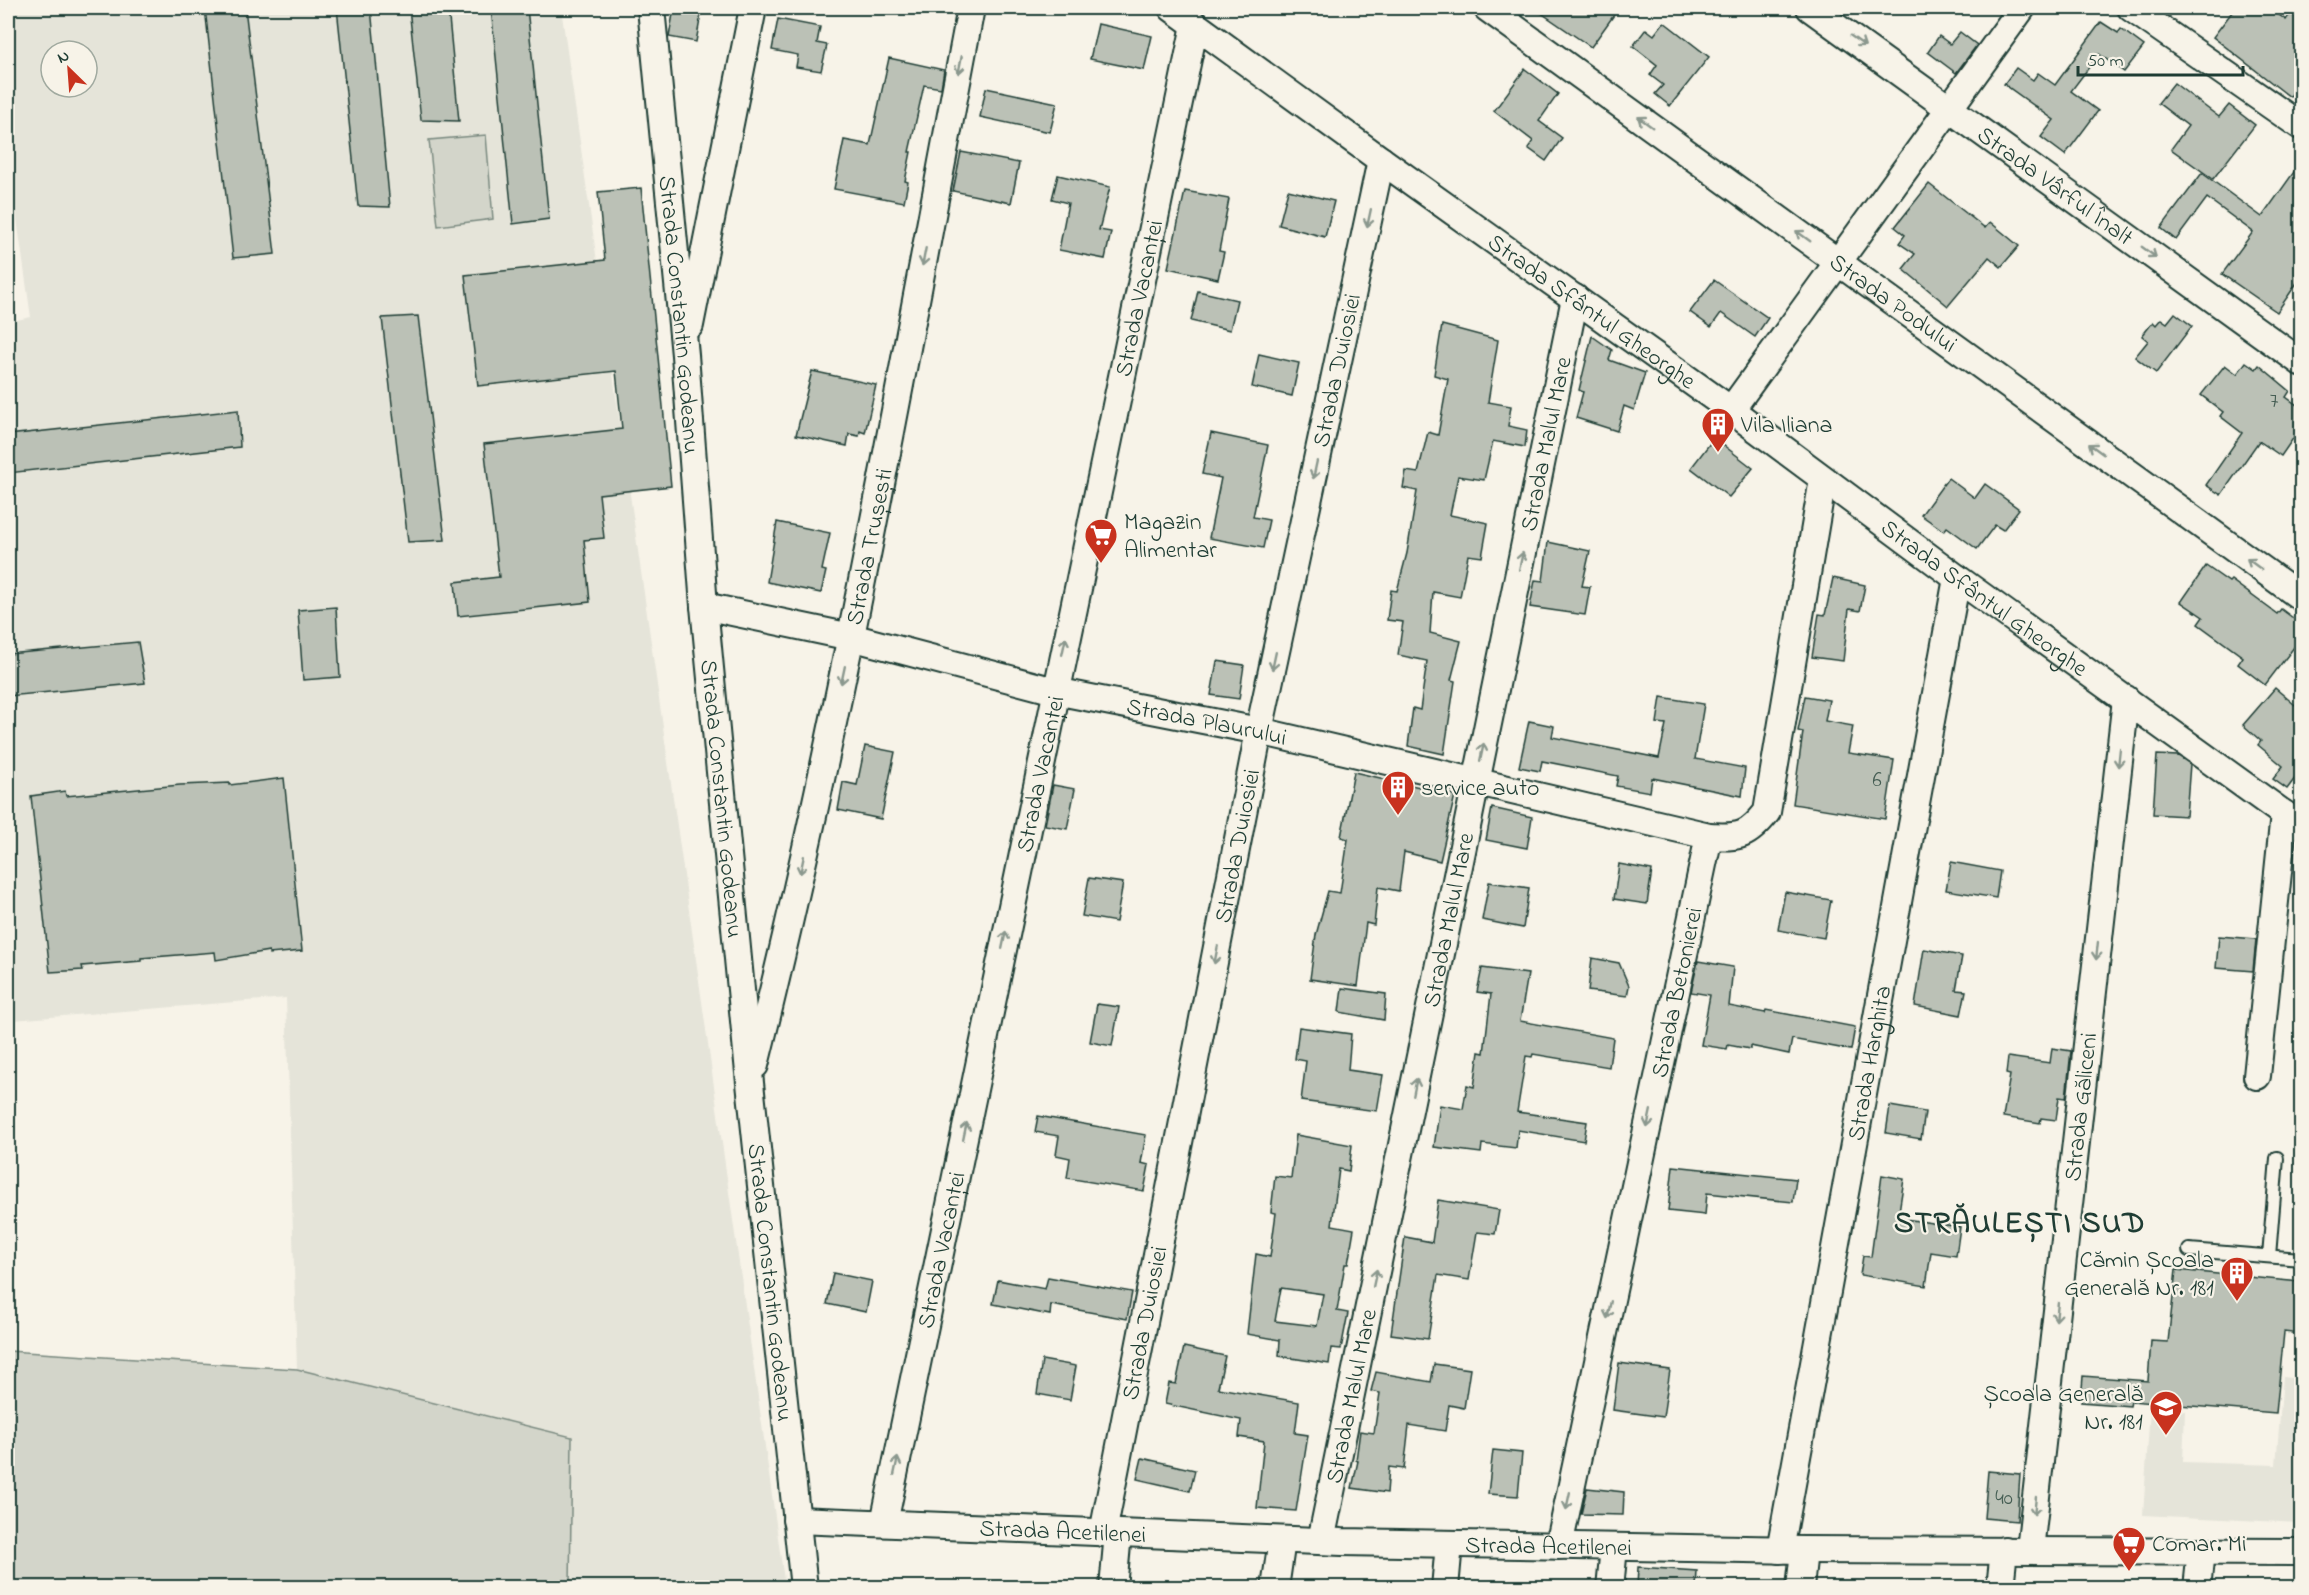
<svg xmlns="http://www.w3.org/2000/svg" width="2309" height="1595" viewBox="0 0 2309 1595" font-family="'Indie Flower',sans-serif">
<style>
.built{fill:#e5e4d9;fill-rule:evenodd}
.green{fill:#d3d5ca;stroke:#79897f;stroke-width:1.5}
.building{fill:#bbc1b6;stroke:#1f3d34;stroke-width:1.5;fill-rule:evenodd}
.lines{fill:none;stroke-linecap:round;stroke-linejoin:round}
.lane-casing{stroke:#1f3d34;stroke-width:16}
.street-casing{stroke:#1f3d34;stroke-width:30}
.lane{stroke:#f7f3e8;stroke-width:12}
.street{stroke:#f7f3e8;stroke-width:26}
.oneway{stroke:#8b988e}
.labels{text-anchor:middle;stroke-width:4.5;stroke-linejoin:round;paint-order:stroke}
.number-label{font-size:21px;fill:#465e54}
.street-label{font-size:24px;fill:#1f3d34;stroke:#f7f3e8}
.poi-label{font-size:24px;fill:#1f3d34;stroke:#f7f3e8;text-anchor:start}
.district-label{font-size:30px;font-weight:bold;letter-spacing:1.5px;fill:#1f3d34;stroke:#f7f3e8}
</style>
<rect width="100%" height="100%" fill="#f7f3e8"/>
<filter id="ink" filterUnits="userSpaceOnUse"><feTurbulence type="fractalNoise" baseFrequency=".0167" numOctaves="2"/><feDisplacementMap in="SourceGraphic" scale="12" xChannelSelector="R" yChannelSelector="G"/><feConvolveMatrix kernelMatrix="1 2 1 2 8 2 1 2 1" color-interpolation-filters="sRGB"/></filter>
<g filter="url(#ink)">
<g class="built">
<path d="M8 8H561L785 1587H570L572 1437 297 1369 286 998 13 1020 8 981V322L31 317 8 156ZM51 51H87V87H51Z"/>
<path d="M2283 1377 2301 1379V1523L2143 1515 2150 1409 2185 1411 2183 1462 2276 1465Z"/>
</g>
<g class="green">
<path d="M486 135 493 219 438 226 429 140Z"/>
<path d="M8 1351 297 1369 572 1437 570 1587H8Z"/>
</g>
<g class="building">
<path d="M205 8H245L275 254 233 258Z"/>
<path d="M337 8H371L390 207 358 206Z"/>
<path d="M409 8H448L459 121 421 120Z"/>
<path d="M491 8H527L549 219 513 224Z"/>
<path d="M674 8 702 9 696 42 669 37Z"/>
<path d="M1534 8H1619L1591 47Z"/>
<path d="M2235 8H2269L2286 20 2294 8H2301V81L2290 97 2213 37Z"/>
<path d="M778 19 820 27 817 43 827 45 821 71 796 67 798 55 772 50Z"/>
<path d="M1664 22 1709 57 1670 106 1655 94 1663 85 1650 75 1657 65 1633 46 1646 29 1654 35Z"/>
<path d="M2101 22 2118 33 2121 29 2144 46 2124 72 2099 54 2071 91 2098 111 2065 155 2041 137 2054 120 2004 84 2016 68 2033 80 2038 73 2055 85Z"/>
<path d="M1098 24 1152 36 1144 70 1090 59Z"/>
<path d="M1960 32 1977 45 1956 73 1928 52 1939 36 1950 44Z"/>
<path d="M889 58 944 70 941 88 924 85 909 152H911L905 181 908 182 904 202 834 189 844 140 870 145Z"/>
<path d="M1525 69 1558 94 1539 121 1562 138 1546 161 1528 148 1533 141 1494 111Z"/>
<path d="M2174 83 2219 117 2229 105 2255 125 2213 179 2171 149 2188 126 2158 103Z"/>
<path d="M986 88 1057 103 1050 132 980 117Z"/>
<path d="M961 152 1019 163 1011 203 953 191Z"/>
<path d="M2301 162V277L2277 312 2222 274 2253 232 2207 198 2176 240 2161 228 2202 173 2262 217Z"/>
<path d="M1058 175 1110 187 1099 230 1111 232 1105 259 1059 250 1068 203 1052 199Z"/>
<path d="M1929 184 1985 228 1990 222 2019 246 2001 267 1989 257 1948 306 1903 269 1915 254 1899 243 1905 235 1895 227Z"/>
<path d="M641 188 671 486 599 494 604 538 584 540 590 602 458 616 455 582 499 577 484 444 622 429 616 371 478 386 465 275 605 260 598 192Z"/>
<path d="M1288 190 1334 201 1325 237 1279 225Z"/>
<path d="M1185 191 1229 199 1219 251 1224 252 1218 279 1168 268Z"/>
<path d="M1714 280 1768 318 1755 337 1721 313 1711 327 1690 312Z"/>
<path d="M1198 291 1237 300 1230 330 1191 321Z"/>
<path d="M2175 313 2192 326 2156 373 2135 357 2148 341 2142 336 2153 322 2156 325 2161 319 2167 323Z"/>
<path d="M418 316 445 540 408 542 382 318Z"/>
<path d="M1442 325 1498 340 1488 402 1511 406 1508 426 1527 430 1525 447 1493 441 1484 480 1458 476 1450 515 1488 523 1482 557 1468 555 1460 597 1433 592 1430 633 1461 641 1451 680 1455 681 1444 754 1408 746 1413 708 1420 710 1427 661 1398 655 1403 622 1387 620 1391 590 1397 591 1407 553 1417 491 1403 488 1406 471 1418 473 1428 432 1438 435 1448 379 1434 375Z"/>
<path d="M1592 336 1612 350 1609 360 1645 373 1634 410 1624 406 1617 431 1576 418 1583 392 1579 390Z"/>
<path d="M1259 354 1299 363 1292 396 1252 387Z"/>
<path d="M2246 362 2256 369 2259 365 2290 391 2286 397 2301 408V427L2281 456 2259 441 2221 495 2206 485 2242 433 2220 416 2223 412 2201 395 2225 365 2237 374Z"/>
<path d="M812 371 876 385 865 433 860 431 859 436 849 434 847 446 796 435Z"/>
<path d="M238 410 240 447 8 473V435Z"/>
<path d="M1211 433 1268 445 1253 517 1269 520 1263 548 1209 538 1221 478 1202 474Z"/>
<path d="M1714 438 1753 468 1729 497 1691 468Z"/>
<path d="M1948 478 1975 498 1985 484 2019 509 2003 530 1995 525 1977 549 1947 527 1944 531 1921 515Z"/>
<path d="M777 522 830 533 822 570 826 571 821 593 767 582Z"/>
<path d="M1548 542 1590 551 1582 586 1590 587 1585 615 1530 607 1535 580 1543 581Z"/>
<path d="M2206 566 2229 582 2231 580 2277 614 2281 609 2301 624V638L2265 685 2238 664 2243 657 2198 624 2203 617 2181 602Z"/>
<path d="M1833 578 1865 585 1860 611 1849 609 1843 661 1812 657 1819 614 1825 615Z"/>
<path d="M336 607 340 677 303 680 298 610Z"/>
<path d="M138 642 145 683 8 696V654Z"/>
<path d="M1217 661 1244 665 1239 699 1211 695Z"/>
<path d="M2275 688 2301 710V782L2296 777 2287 789 2273 779 2283 766 2258 745 2261 741 2243 725Z"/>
<path d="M1805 696 1829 700 1825 721 1853 726 1848 753 1894 760 1885 819 1793 804 1803 732 1798 731Z"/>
<path d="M1661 697 1704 704 1695 759 1745 768 1742 796 1652 778 1650 792 1616 786 1618 776 1542 761 1540 771 1519 767 1529 721 1554 726 1552 737 1659 758 1666 724 1657 723Z"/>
<path d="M865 746 895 752 881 819 838 810 843 782 857 785Z"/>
<path d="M2157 755 2178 756 2190 764 2186 816 2153 814Z"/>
<path d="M1354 772 1455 795 1440 861 1404 852 1399 891 1378 887 1374 925 1366 923 1358 986 1310 979 1316 935 1328 891 1340 893 1348 839 1341 837Z"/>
<path d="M284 778 302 951 269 954V951L216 960 215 952 141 958V961L82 966 83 970 50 972 31 796 65 791 66 796 180 785 230 783V785Z"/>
<path d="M1053 785 1075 789 1067 829 1045 825Z"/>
<path d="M1492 808 1532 817 1527 848 1486 840Z"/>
<path d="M1951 862 2000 871 1996 898 1946 890Z"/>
<path d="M1619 864 1652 870 1647 904 1614 899Z"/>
<path d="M1089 878 1123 883 1116 922 1082 916Z"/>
<path d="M1489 882 1529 888 1523 928 1482 920Z"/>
<path d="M1785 892 1831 900 1824 938 1778 930Z"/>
<path d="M2219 936 2256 939 2253 971 2216 968Z"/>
<path d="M1924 949 1962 956 1956 990 1966 991 1961 1015 1915 1006Z"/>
<path d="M1592 958 1619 963 1629 986 1627 996 1588 991Z"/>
<path d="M1698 961 1733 967 1729 1006 1765 1013 1766 1010 1855 1027 1851 1050 1792 1039 1789 1054 1750 1046V1049L1728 1045 1727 1049 1701 1045 1710 995 1691 992Z"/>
<path d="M1482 968 1528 974 1520 1021 1613 1038 1609 1067 1533 1054 1532 1057 1526 1056 1517 1112 1587 1122 1584 1141 1518 1130 1516 1148 1482 1144 1481 1153 1434 1147 1440 1105 1463 1109 1467 1085 1474 1087 1479 1052 1484 1053 1491 994 1477 992Z"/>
<path d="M1342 988 1386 994 1384 1020 1339 1012Z"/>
<path d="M1097 1004 1119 1007 1112 1046 1090 1042Z"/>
<path d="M1299 1027 1351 1034 1348 1070 1383 1075 1377 1111 1301 1101 1306 1061 1295 1059Z"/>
<path d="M2052 1048 2071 1051 2066 1098 2059 1097 2056 1120 2041 1118 2040 1123 2003 1117 2010 1075 2006 1074 2008 1057 2050 1063Z"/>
<path d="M1890 1106 1925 1112 1921 1139 1886 1133Z"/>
<path d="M1038 1116 1146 1135 1141 1163 1149 1165 1144 1191 1067 1178 1070 1158 1056 1155 1059 1136 1035 1132Z"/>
<path d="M1296 1135 1352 1145 1349 1171 1339 1169 1332 1225 1354 1229 1348 1264H1345L1337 1311 1348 1313 1341 1349 1331 1348 1329 1364 1279 1356 1280 1340 1247 1334 1256 1254 1270 1257 1276 1213 1271 1212 1275 1176 1291 1178ZM1281 1288 1323 1294 1317 1326 1275 1321Z"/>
<path d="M1673 1166 1796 1179 1793 1202 1707 1193 1705 1215 1668 1211Z"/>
<path d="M1882 1175 1904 1179 1898 1218 1960 1227 1956 1256 1931 1252 1926 1286 1860 1275 1863 1256 1871 1257Z"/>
<path d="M1438 1200 1499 1210 1495 1234 1477 1232 1469 1280 1438 1275 1428 1339 1391 1334 1405 1237 1432 1242Z"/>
<path d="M2176 1270 2301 1282V1334L2284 1332 2276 1413 2131 1401 2130 1406 2081 1402 2083 1376 2148 1381 2151 1341 2168 1342Z"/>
<path d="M833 1273 872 1281 866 1312 827 1304Z"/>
<path d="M1048 1277 1132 1292 1127 1319 1051 1305 1050 1315 993 1304 998 1280 1045 1289Z"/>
<path d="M1184 1347 1225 1356 1218 1388 1299 1402 1295 1433 1308 1435 1296 1511 1257 1508 1264 1441 1239 1437 1241 1420 1165 1404 1169 1383 1176 1384Z"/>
<path d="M1042 1360 1076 1366 1070 1400 1037 1394Z"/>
<path d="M1619 1363 1670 1370 1663 1417 1613 1410Z"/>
<path d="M1434 1364 1470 1369 1464 1408 1449 1405 1445 1431 1409 1425 1404 1469 1389 1467 1387 1493 1352 1488 1358 1461 1356 1460 1360 1431 1374 1433 1380 1393 1371 1391 1376 1372 1431 1382Z"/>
<path d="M1493 1450 1522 1453 1518 1496 1488 1494Z"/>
<path d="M1142 1458 1195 1470 1190 1491 1137 1479Z"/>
<path d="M1988 1471 2020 1474 2017 1521 1984 1518Z"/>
<path d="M1587 1488 1624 1492 1623 1515 1581 1514Z"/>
<path d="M1638 1567 1697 1571 1696 1587H1637Z"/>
</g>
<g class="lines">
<defs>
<g id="lane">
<path d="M2189 1250 2302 1259"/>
<path d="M2269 1256 2277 1158"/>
</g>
<g id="street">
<path id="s1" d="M651 8 685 355 704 606 750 1083 804 1588"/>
<path id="s2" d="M1172 8 1381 160 1731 410 1957 578 2302 827"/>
<path id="s3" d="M1487 8 2302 598"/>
<path id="s4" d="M1810 8 2302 363"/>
<path d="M2131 8 2302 127"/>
<path d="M690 325 753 8"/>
<path d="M1731 410 2022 8"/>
<path id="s5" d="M704 606 851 637 1055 691 1259 731 1709 836C1740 838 1748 836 1767 812L1823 479"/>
<path id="s6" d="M755 1065C842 716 904 361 971 8"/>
<path d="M2257 1076 2284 814"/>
<path id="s7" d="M796 1520 1342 1542 1804 1550 2302 1552"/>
<path id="s8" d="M884 1523 1195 25"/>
<path id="s9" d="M1103 1533 1259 731 1381 160"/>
<path id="s10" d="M1321 1541 1575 298"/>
<path id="s11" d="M1559 1546 1709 836"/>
<path id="s12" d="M1780 1550 1957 578"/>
<path id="s13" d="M2030 1550 2126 699"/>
<path d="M1113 1588 1118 1533"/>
<path d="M1275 1588 1282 1540"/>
<path d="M1445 1588 1449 1544"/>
<path d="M1610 1588 1614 1547"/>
<path d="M1800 1588 1804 1550"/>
<path d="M2000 1588 2004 1550"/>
<path d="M2197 1588 2201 1551"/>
</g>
</defs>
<use href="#lane" class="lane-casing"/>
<use href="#street" class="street-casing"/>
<use href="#lane" class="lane"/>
<use href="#street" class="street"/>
</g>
<defs><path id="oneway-shaft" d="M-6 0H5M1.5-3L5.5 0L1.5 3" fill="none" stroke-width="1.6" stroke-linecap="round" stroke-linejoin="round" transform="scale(1.5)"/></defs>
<g class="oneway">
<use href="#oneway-shaft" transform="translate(1858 41) rotate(35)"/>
<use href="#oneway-shaft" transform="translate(960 65) rotate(101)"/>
<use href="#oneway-shaft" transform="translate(1645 122) rotate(-144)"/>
<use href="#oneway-shaft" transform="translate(1369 218) rotate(102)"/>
<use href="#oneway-shaft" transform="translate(1803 236) rotate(-144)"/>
<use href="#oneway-shaft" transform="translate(2149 252) rotate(36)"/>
<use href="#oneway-shaft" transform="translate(924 257) rotate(101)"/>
<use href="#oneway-shaft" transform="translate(2096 449) rotate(-144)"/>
<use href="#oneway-shaft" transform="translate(1315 470) rotate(102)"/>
<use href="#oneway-shaft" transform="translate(1521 561) rotate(-78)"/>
<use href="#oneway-shaft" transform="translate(2254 564) rotate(-144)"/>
<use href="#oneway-shaft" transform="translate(1064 646) rotate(-78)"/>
<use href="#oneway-shaft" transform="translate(1274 661) rotate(102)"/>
<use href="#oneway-shaft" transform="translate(843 675) rotate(102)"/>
<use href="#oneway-shaft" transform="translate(1482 752) rotate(-78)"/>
<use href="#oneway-shaft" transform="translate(2119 758) rotate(96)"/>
<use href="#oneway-shaft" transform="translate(802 865) rotate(102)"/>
<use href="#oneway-shaft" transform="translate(1004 940) rotate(-78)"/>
<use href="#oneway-shaft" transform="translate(2097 951) rotate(96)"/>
<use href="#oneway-shaft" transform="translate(1216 955) rotate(101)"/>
<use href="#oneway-shaft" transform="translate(1415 1087) rotate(-79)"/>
<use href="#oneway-shaft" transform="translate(1649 1119) rotate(102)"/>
<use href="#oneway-shaft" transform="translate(965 1131) rotate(-78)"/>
<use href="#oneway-shaft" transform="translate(1375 1278) rotate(-78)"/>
<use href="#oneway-shaft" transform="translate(1609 1310) rotate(102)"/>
<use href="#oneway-shaft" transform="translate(2057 1312) rotate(96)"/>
<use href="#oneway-shaft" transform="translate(896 1466) rotate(-78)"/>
<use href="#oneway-shaft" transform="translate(1568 1501) rotate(102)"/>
<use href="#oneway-shaft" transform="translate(2035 1506) rotate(96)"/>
</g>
</g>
<defs>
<symbol id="building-pin" viewBox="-11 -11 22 30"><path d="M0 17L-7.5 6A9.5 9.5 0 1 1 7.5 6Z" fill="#c8321e" stroke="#f7f3e8"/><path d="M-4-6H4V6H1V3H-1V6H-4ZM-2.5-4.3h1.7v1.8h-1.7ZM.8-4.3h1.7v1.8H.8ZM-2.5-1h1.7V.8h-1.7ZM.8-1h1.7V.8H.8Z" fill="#fff"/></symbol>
<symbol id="supermarket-pin" viewBox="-11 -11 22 30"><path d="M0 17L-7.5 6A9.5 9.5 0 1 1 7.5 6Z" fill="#c8321e" stroke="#f7f3e8"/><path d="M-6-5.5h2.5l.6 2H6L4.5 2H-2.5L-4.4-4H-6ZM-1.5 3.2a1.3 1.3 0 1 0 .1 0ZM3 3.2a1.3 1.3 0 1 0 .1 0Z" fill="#fff"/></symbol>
<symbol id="school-pin" viewBox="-11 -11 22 30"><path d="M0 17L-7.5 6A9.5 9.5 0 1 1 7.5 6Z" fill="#c8321e" stroke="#f7f3e8"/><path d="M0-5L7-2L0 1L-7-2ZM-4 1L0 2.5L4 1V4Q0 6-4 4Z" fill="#fff"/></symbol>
</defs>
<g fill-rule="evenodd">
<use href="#building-pin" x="1699" y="405" width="38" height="52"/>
<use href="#supermarket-pin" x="1082" y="516" width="38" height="52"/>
<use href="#building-pin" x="1379" y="768" width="38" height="52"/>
<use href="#building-pin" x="2218" y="1254" width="38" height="52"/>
<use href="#school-pin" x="2147" y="1388" width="38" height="52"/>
<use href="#supermarket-pin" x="2110" y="1524" width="38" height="52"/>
</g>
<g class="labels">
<g class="number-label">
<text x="2274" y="407">7</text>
<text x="1877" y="786">6</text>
<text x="2004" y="1504">40</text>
</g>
<g class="street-label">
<text dy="8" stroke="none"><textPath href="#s4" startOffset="303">Strada Vârful Înalt</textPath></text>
<text dy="8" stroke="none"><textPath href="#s8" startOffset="1251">Strada Vacanței</textPath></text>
<text dy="8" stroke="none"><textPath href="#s3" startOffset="502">Strada Podului</textPath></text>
<text dy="8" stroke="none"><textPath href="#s2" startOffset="518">Strada Sfântul Gheorghe</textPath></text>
<text dy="8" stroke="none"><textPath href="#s1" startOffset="308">Strada Constantin Godeanu</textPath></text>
<text dy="8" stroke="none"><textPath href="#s9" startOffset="1186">Strada Duiosiei</textPath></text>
<text dy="8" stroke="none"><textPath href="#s10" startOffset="1120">Strada Malul Mare</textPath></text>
<text dy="8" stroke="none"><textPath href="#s6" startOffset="531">Strada Trușești</textPath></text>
<text dy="8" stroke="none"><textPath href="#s2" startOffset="1004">Strada Sfântul Gheorghe</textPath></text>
<text dy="8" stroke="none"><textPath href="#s5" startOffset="516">Strada Plaurului</textPath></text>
<text dy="8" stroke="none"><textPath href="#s8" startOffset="765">Strada Vacanței</textPath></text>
<text dy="8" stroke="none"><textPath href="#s1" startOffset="794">Strada Constantin Godeanu</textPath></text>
<text dy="8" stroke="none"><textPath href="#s9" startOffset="700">Strada Duiosiei</textPath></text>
<text dy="8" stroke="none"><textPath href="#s10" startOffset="634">Strada Malul Mare</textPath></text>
<text dy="8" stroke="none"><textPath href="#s11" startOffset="566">Strada Betonierei</textPath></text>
<text dy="8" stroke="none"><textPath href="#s12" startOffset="495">Strada Harghita</textPath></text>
<text dy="8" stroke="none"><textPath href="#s13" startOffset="446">Strada Găliceni</textPath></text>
<text dy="8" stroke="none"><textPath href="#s8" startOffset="279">Strada Vacanței</textPath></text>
<text dy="8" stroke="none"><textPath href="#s1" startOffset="1280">Strada Constantin Godeanu</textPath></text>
<text dy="8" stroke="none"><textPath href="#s9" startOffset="214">Strada Duiosiei</textPath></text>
<text dy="8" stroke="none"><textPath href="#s10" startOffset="148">Strada Malul Mare</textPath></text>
<text dy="8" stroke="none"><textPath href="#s7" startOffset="267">Strada Acetilenei</textPath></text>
<text dy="8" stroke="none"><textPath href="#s7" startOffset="753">Strada Acetilenei</textPath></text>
</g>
<g class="poi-label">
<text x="1741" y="432">Vila Iliana</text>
<text x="1124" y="529">Magazin<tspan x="1124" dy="28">Alimentar</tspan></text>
<text x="1421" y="795">service auto</text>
<text x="2214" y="1267" text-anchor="end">Cămin Școala<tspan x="2214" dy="28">Generală Nr. 181</tspan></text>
<text x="2143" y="1401" text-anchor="end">Școala Generală<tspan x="2143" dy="28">Nr. 181</tspan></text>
<text x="2152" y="1551">Comar. Mi</text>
</g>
<g class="district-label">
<text x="2020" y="1232">STRĂULEȘTI SUD</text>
</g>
</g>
<rect width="2309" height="1595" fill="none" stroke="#f7f3e8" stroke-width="30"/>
<rect x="15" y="15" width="2279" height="1565" fill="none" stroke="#1f3d34" stroke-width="2" filter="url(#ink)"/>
<g transform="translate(69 69) rotate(335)"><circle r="28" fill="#f7f3e8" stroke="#a1aaa0" stroke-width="1.5"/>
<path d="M0-4.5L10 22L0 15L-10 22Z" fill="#c8321e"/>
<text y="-9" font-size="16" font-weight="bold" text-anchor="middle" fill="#1f3d34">N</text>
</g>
<path d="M2078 66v9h165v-9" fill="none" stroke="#1f3d34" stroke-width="3"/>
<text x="2087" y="66" font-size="18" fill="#1f3d34" stroke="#f7f3e8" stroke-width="4.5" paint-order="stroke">50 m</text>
</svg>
